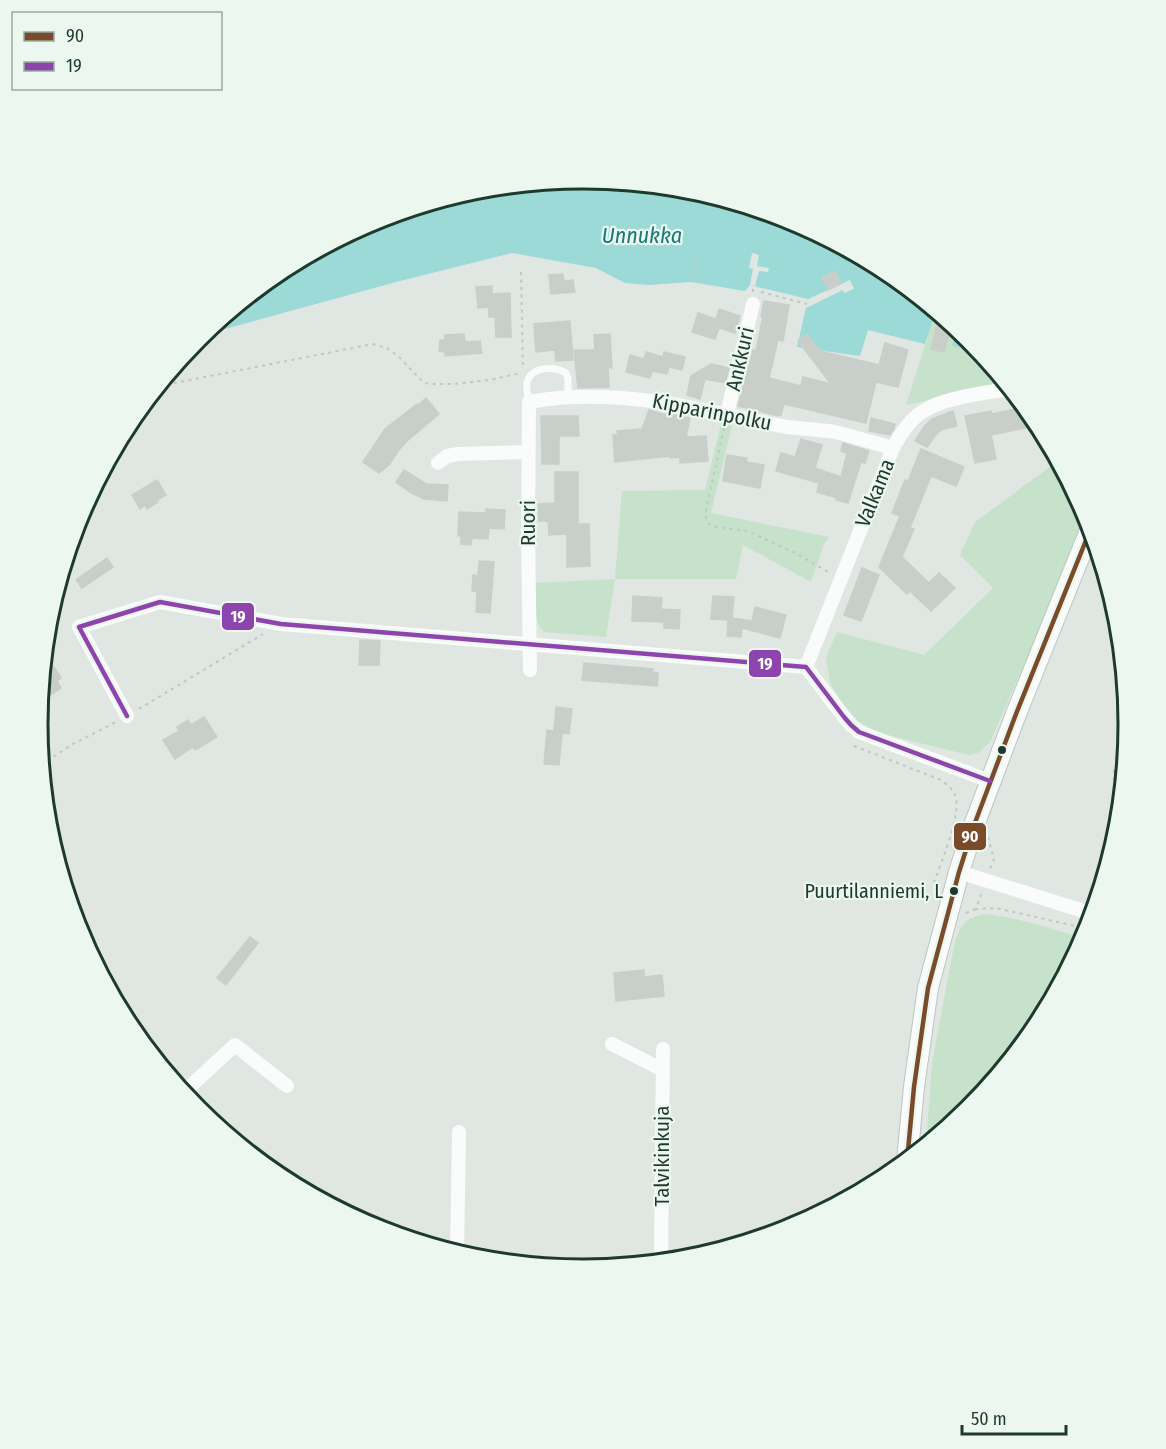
<svg xmlns="http://www.w3.org/2000/svg" width="1166" height="1449" viewBox="0 0 1166 1449" font-family="'Fira Sans Condensed',sans-serif">
<style>
.green{fill:#c7e2ca}
.water{fill:#9bdad7}
.pier{fill:#e0e6e2}
.building{fill:#c8cfcb;stroke:#c8cfcb;stroke-width:1.5}
.lines{fill:none;stroke-linecap:round;stroke-linejoin:round}
.secondary-casing{stroke:#bbc6c0;stroke-width:22}
.path{stroke:#bdc8c3;stroke-width:2;stroke-dasharray:3 4.5;stroke-linecap:butt}
.lane{stroke:#fafbfb;stroke-width:7}
.street{stroke:#fafbfb;stroke-width:14}
.secondary{stroke:#fafbfb;stroke-width:20}
.bus-1-casing{stroke:#ecf7f0;stroke-width:9}
.bus-2-casing{stroke:#ecf7f0;stroke-width:9}
.bus-1{stroke:#7a4b2a;stroke-width:4.5}
.bus-2{stroke:#8e44ad;stroke-width:4.5}
.bus-dot{fill:#1d3a2d;stroke:#ecf7f0;stroke-width:2}
.labels{text-anchor:middle;stroke-width:4.5;stroke-linejoin:round;paint-order:stroke}
.bus-label{font-size:20px;fill:#1d3a2d;stroke:#ecf7f0;text-anchor:end}
.street-label{font-size:21px;fill:#1d3a2d;stroke:#ecf7f0}
.water-label{font-size:22px;font-style:italic;fill:#137a77;stroke:#ecf7f0}
.rim{fill:none;stroke:#1d3a2d;stroke-width:3}
.line-badge{stroke:#ecf7f0;stroke-width:2}
.badge-label{font-size:16px;text-anchor:middle;font-weight:bold;fill:#fff}
</style>
<rect width="100%" height="100%" fill="#e0e6e2"/>
<g class="green">
<path d="M934 317 945 320 957 329 953 346 980 352 1004 382 946 394 925 401 906 405Z"/>
<path d="M721 424 732 426 711 513 829 537 824 544 811 582 743 545 736 579H615L606 637 544 632C533 622 535 598 534 583L615 579 622 491 705 490Z"/>
<path d="M1058 461 1088 519 990 742 978 753 969 755 879 733 858 721 842 702 830 683 826 657 837 632 924 655 993 588 960 555 975 522Z"/>
<path d="M985 914C1019 918 1052 928 1084 939L1036 1028 968 1110 926 1146 932 1063 955 941C962 923 966 918 985 914Z"/>
</g>
<g class="water">
<path d="M583 179 690 190 792 221 886 271 945 320 934 317 925 344 868 330 860 356 797 347 808 299 750 285 745 291 691 282 648 285 625 283 596 268 512 253 396 282 200 336 280 271 375 220 477 189Z"/>
<path d="M957 329 969 339 980 352 952 346Z"/>
</g>
<g class="pier">
<path d="M752 253 759 255 757 266 769 268 768 272 759 271 755 286 750 285 753 269 749 268Z"/>
<path d="M850 280 854 289 844 293 843 290 806 308 808 299Z"/>
</g>
<g class="building">
<path d="M835 271 841 284 828 290 822 277Z"/>
<path d="M563 274 564 281 573 280 575 292 551 294 549 275Z"/>
<path d="M492 286V294L510 293 511 337H496L495 317H489V307L478 308 476 287Z"/>
<path d="M764 301 789 305 783 341 778 340 769 378 801 386 803 377 831 384 798 341 807 334 820 351 879 365 885 343 908 350 898 387 876 382 866 423 784 404 781 415H780L779 416 738 406 753 350 756 351 763 316H761Z"/>
<path d="M719 309 740 316 735 333 719 328 715 339 692 332 698 313 716 319Z"/>
<path d="M570 321 573 360 556 361 555 350 536 352 534 324Z"/>
<path d="M937 325 950 329 944 352 931 349Z"/>
<path d="M464 334 465 342 480 341 482 353 445 356V352L439 351 440 340H445V335Z"/>
<path d="M610 334 612 368 608 367 609 387 578 388 574 350H595L594 335Z"/>
<path d="M646 352 663 357 664 352 685 357 682 370 669 367 667 374 652 371 650 378 626 372 630 355 644 359Z"/>
<path d="M711 364 729 368 725 383 705 379 700 399 687 395 691 376Z"/>
<path d="M426 398 439 414 406 442 399 450 389 465 379 473 363 462 385 429 417 404 418 405Z"/>
<path d="M1025 407 1039 425 991 435 996 459 975 463 965 416 991 411 992 414Z"/>
<path d="M649 410 670 416V414L690 418 686 437 706 436 708 461 680 463V457L670 458V456L615 462 613 435H618L617 431 642 429Z"/>
<path d="M953 411 957 426 941 430 935 436 927 447 915 441 924 427 932 419Z"/>
<path d="M541 416H578L579 436H559V464H542Z"/>
<path d="M871 418 895 424 894 429 890 435 869 431Z"/>
<path d="M801 439 822 445 815 468 841 477 847 453 841 451 843 443 869 451 865 463 861 462 848 503 836 500 837 498 817 492 819 483 776 471 781 453 795 457Z"/>
<path d="M921 449 964 467 956 486 931 476 910 528 914 529 902 557 929 583 939 573 955 588 931 611 910 591 907 594 879 567 900 516 892 513 905 480 908 481Z"/>
<path d="M727 455 747 458 746 462 764 465 760 488 723 481Z"/>
<path d="M404 470 426 484 448 485 447 501 424 499 410 492 396 482Z"/>
<path d="M555 472H578V524H589L590 566 567 567V534L549 535 548 521H539L538 504 555 503Z"/>
<path d="M157 480 166 495 157 500 158 502 147 509 145 505 140 509 132 495Z"/>
<path d="M486 509 505 510 504 529 489 528 488 539 472 538 471 545 461 544V536H458L459 512 486 513Z"/>
<path d="M107 558 113 567 82 588 76 580Z"/>
<path d="M479 561 494 562 490 613 476 612 477 591H472L473 575 478 576Z"/>
<path d="M862 568 879 575 861 621 844 615Z"/>
<path d="M633 596 662 598 661 609 680 610 679 629 664 628V622L632 621Z"/>
<path d="M713 596 734 597 732 618 752 621 755 607 786 615 780 638 742 628 741 637 727 636 728 620 711 619Z"/>
<path d="M360 640 380 641 379 665H359Z"/>
<path d="M44 660 50 669 54 667 61 678 57 681 61 688 46 698 41 689Z"/>
<path d="M584 663 653 669 652 672 658 673 657 686 582 680Z"/>
<path d="M556 707 572 709 569 734 562 733 559 765 544 764 547 730 554 731Z"/>
<path d="M204 717 217 737 195 750 193 747 175 759 163 740 179 731 177 727 188 720 191 725Z"/>
<path d="M250 937 258 943 226 985 217 978Z"/>
<path d="M644 970V977L662 975 664 996 616 1001 614 973Z"/>
</g>
<g class="lines">
<defs>
<path id="secondary" d="M907 1161 914 1087 928 988 959 872 973 828 1016 714 1091 528"/>
</defs>
<use href="#secondary" class="secondary-casing"/>
<g class="path">
<path d="M521 272 523 369"/>
<path d="M691 282 697 254"/>
<path d="M753 292V285"/>
<path d="M761 292 807 304"/>
<path d="M159 386 373 344 387 348 398 356 424 383 434 384H453L490 380 521 373"/>
<path d="M724 428 706 510C706 518 705 522 712 526L748 531 795 553 830 573"/>
<path d="M139 709 263 634"/>
<path d="M854 746 941 780C948 785 954 790 956 798 960 819 941 862 934 883L937 886"/>
<path d="M41 765 71 745 116 722"/>
<path d="M988 837 994 859 990 869"/>
<path d="M1113 848 1114 770 1124 772"/>
<path d="M981 894 976 909 996 908 1088 929"/>
<path d="M966 913 976 909"/>
</g>
<path class="lane" d="M529 402C528 397 526 388 527 382 532 366 554 366 566 373L568 378V396"/>
<g class="street">
<path d="M727 414 753 304"/>
<path d="M438 463 447 456 458 454 528 452"/>
<path d="M806 667 893 448C901 433 911 417 927 409 948 397 985 393 1010 389"/>
<path d="M530 670 528 531 529 402C613 386 699 409 781 426 799 429 818 429 835 432 855 437 874 443 893 448"/>
<path d="M127 716 79 627 160 602 281 624 806 667 844 717 851 725 859 732 990 781"/>
<path d="M959 872 1093 914"/>
<path d="M612 1044 663 1070"/>
<path d="M183 1093 235 1045 287 1086"/>
<path d="M457 1254 459 1132"/>
<path d="M661 1262 663 1049"/>
</g>
<use href="#secondary" class="secondary"/>
<defs>
<path id="bus-1" d="M907 1161 914 1087 928 988 959 872 973 828 1016 714 1091 528"/>
<path id="bus-2" d="M127 716 79 627 160 602 281 624 806 667 844 717 851 725 859 732 990 781"/>
</defs>
<use href="#bus-1" class="bus-1-casing"/>
<use href="#bus-2" class="bus-2-casing"/>
<use href="#bus-1" class="bus-1"/>
<use href="#bus-2" class="bus-2"/>
</g>
<g class="bus-dot">
<circle cx="1002" cy="750" r="5"/>
<circle cx="954" cy="891" r="5"/>
</g>
<g class="labels">
<g class="bus-label">
<text x="943" y="898">Puurtilanniemi, L</text>
</g>
<g class="street-label">
<text transform="translate(740 359) rotate(-77)" y="7">Ankkuri</text>
<text transform="translate(712 412) rotate(11)" y="7">Kipparinpolku</text>
<text transform="translate(875 493) rotate(-68)" y="7">Valkama</text>
<text transform="translate(528 523) rotate(-90)" y="7">Ruori</text>
<text transform="translate(662 1156) rotate(-90)" y="7">Talvikinkuja</text>
</g>
<g class="water-label">
<text x="642" y="243">Unnukka</text>
</g>
</g>
<path d="M0 0H1166V1449H0ZM48 724a535 535 0 1 1 1070 0a535 535 0 1 1-1070 0Z" fill="#ecf7f0" fill-rule="evenodd"/>
<path class="rim" d="M48 724a535 535 0 1 1 1070 0a535 535 0 1 1-1070 0Z"/>
<g class="line-badge">
<rect x="221" y="602" width="34" height="29" rx="6" fill="#8e44ad"/>
<rect x="748" y="649" width="34" height="29" rx="6" fill="#8e44ad"/>
<rect x="953" y="822" width="34" height="29" rx="6" fill="#7a4b2a"/>
</g>
<g class="badge-label">
<text x="238" y="622">19</text>
<text x="765" y="669">19</text>
<text x="970" y="842">90</text>
</g>
<rect x="12" y="12" width="210" height="78" fill="#ecf7f0" stroke="#99aba2" stroke-width="1.5"/>
<rect x="24" y="32" width="30" height="9" fill="#7a4b2a" stroke="#99aba2" stroke-width="1.5"/>
<text x="66" y="42" font-size="18" fill="#1d3a2d">90</text>
<rect x="24" y="62" width="30" height="9" fill="#8e44ad" stroke="#99aba2" stroke-width="1.5"/>
<text x="66" y="72" font-size="18" fill="#1d3a2d">19</text>
<path d="M962 1425v9h104v-9" fill="none" stroke="#1d3a2d" stroke-width="3"/>
<text x="971" y="1425" font-size="18" fill="#1d3a2d" stroke="#ecf7f0" stroke-width="4.5" paint-order="stroke">50 m</text>
</svg>
